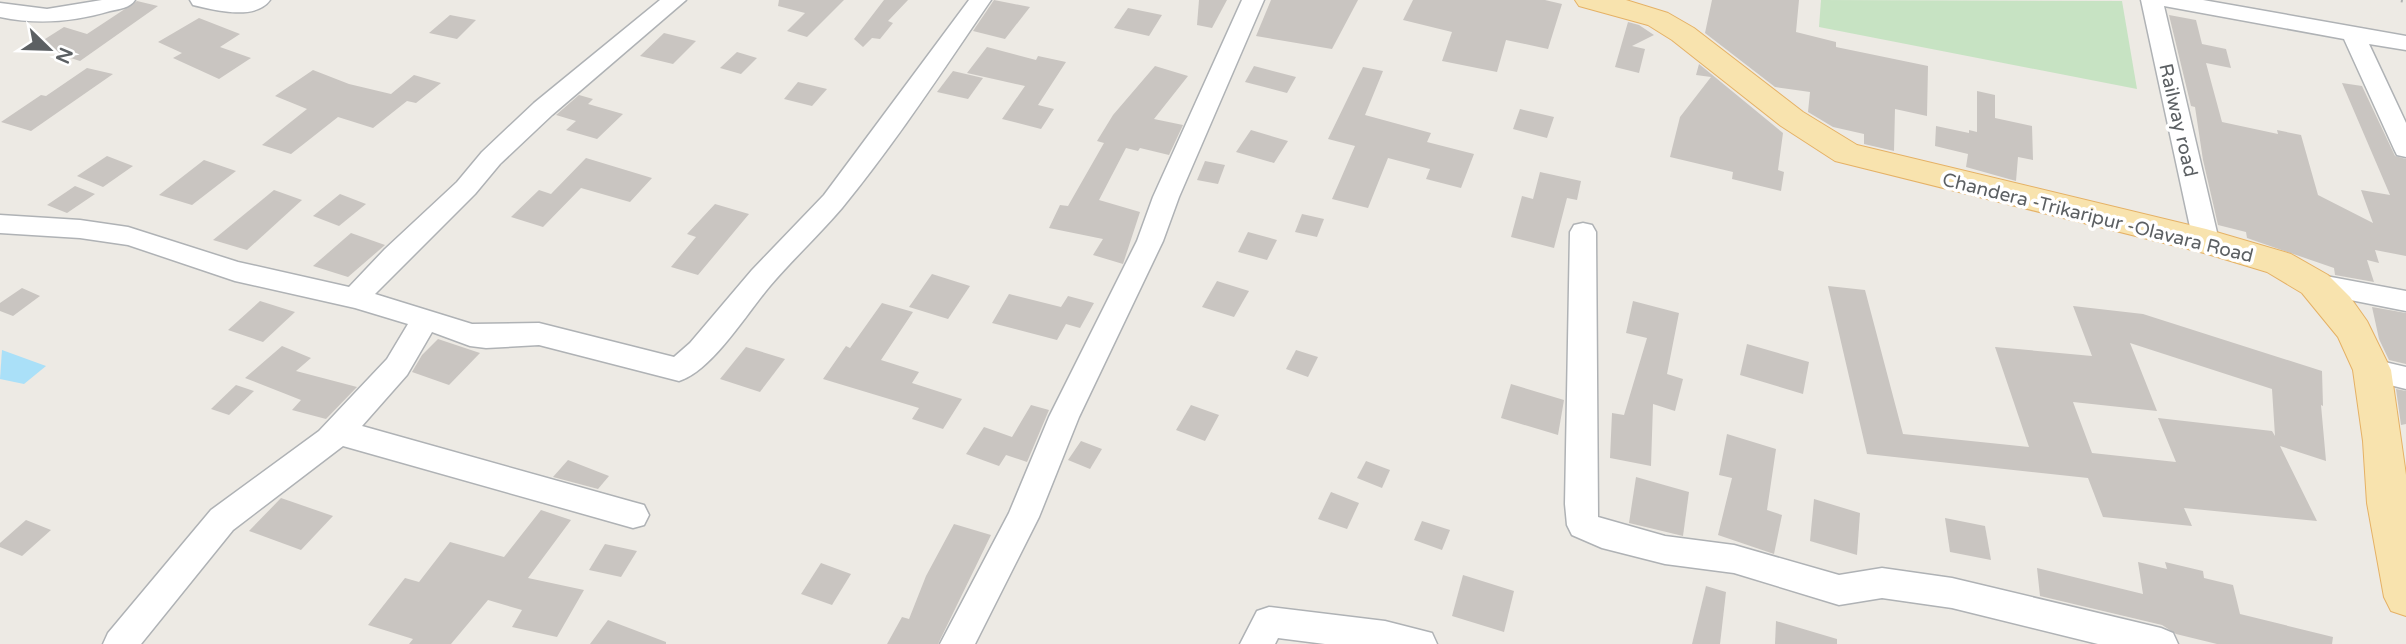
<svg xmlns="http://www.w3.org/2000/svg" width="2406" height="644" viewBox="0 0 2406 644" font-family="'Varela Round',sans-serif">
<style>
.green{fill:#c7e3c3}
.water{fill:#aae0f8}
.building{fill:#c9c5c1;fill-rule:evenodd}
.lines{fill:none;stroke-linecap:round;stroke-linejoin:round}
.minor-casing{stroke:#afb2b5;stroke-width:3}
.major-casing{stroke:#e5b165;stroke-width:2}
.minor{fill:#fff;fill-rule:evenodd}
.major{fill:#f8e3ae;fill-rule:evenodd}
.rail{stroke:#b2b3b3;stroke-width:4.5;stroke-dasharray:2 8;stroke-linecap:butt}
.labels{text-anchor:middle;stroke-width:7;stroke-linejoin:round;paint-order:stroke}
.street-label{font-size:19px;fill:#5c6063;stroke:#fff}
</style>
<rect width="100%" height="100%" fill="#edeae4"/>
<path class="green" d="M1821 0 2122 1 2137 89 1819 27Z"/>
<path class="water" d="M2 350 46 366 24 384 0 379Z"/>
<g class="building">
<path d="M779 0H844L807 37 787 31 805 13 778 6Z"/>
<path d="M884 0H908L888 21 893 23 880 39 872 38 863 47 854 39Z"/>
<path d="M994 0 1030 7 1005 39 973 31Z"/>
<path d="M1199 0H1227L1212 28 1197 25Z"/>
<path d="M1271 0H1358L1332 49 1256 36Z"/>
<path d="M1413 0H1545L1562 4 1548 49 1506 40 1497 72 1442 61 1452 32 1403 20Z"/>
<path d="M1712 0H1799L1796 32 1836 42V47L1928 66 1927 116 1895 109 1894 151 1864 144V134L1833 127 1808 112 1810 92 1775 87 1705 33Z"/>
<path d="M137 1 158 6 80 61 34 46 64 27 87 34Z"/>
<path d="M1128 8 1162 15 1149 36 1114 28Z"/>
<path d="M450 15 476 20 457 39 429 33Z"/>
<path d="M2169 15 2196 20 2202 44 2226 49 2231 68 2206 63 2222 122 2278 134 2277 130 2301 135 2318 195 2373 223 2361 190 2390 195 2342 83 2362 86 2395 156 2406 159V256L2375 250 2379 263 2367 260 2374 282 2335 275 2334 268 2247 238 2246 232 2218 225 2203 160 2195 107 2191 106Z"/>
<path d="M199 18 240 34 220 47 251 58 219 79 173 58 182 53 158 42Z"/>
<path d="M1628 22 1639 25 1654 35 1632 46 1645 49 1639 73 1615 67Z"/>
<path d="M664 33 696 41 673 64 640 56Z"/>
<path d="M987 47 1036 60 1038 56 1066 62 1038 105 1054 109 1041 129 1002 119 1025 86 967 73Z"/>
<path d="M737 52 757 58 741 74 720 68Z"/>
<path d="M1699 64 1783 133 1778 170 1784 172 1781 191 1732 179 1733 172 1670 157 1680 117 1711 77 1696 75Z"/>
<path d="M1155 66 1188 76 1154 119 1183 125 1169 155 1140 148 1138 151 1126 148 1099 200 1140 212 1123 264 1093 255 1103 239 1049 228 1060 205 1068 206 1104 143 1097 141 1113 115Z"/>
<path d="M1254 66 1296 77 1287 93 1245 82Z"/>
<path d="M1363 67 1383 71 1365 115 1431 133 1427 142 1474 154 1461 188 1426 179 1430 169 1388 158 1368 208 1332 199 1355 146 1328 139Z"/>
<path d="M87 68 113 74 31 131 1 122 41 95 46 96Z"/>
<path d="M313 70 349 84 391 94 414 75 441 83 416 103 407 101 373 128 338 117 291 154 262 145 307 109 275 96Z"/>
<path d="M953 71 983 78 968 99 937 92Z"/>
<path d="M798 82 827 89 812 106 784 99Z"/>
<path d="M1977 91 1995 95V118L2032 126 2033 160 2018 157 2016 181 1966 167 1968 154 1935 146 1936 126 1969 133V130L1977 132Z"/>
<path d="M579 95 593 99 588 104 623 114 597 139 566 130 576 121 556 115Z"/>
<path d="M1520 109 1554 117 1547 138 1513 129Z"/>
<path d="M1251 130 1288 141 1274 163 1236 152Z"/>
<path d="M107 156 133 166 103 187 77 176Z"/>
<path d="M586 158 652 178 630 202 581 188 543 227 511 217 539 190 551 194Z"/>
<path d="M204 160 236 171 192 205 159 195Z"/>
<path d="M1205 161 1225 165 1218 184 1197 180Z"/>
<path d="M1540 172 1581 181 1577 200 1567 198 1554 248 1511 237 1522 196 1533 199Z"/>
<path d="M75 186 95 194 67 213 47 205Z"/>
<path d="M274 190 302 200 247 250 213 240Z"/>
<path d="M340 194 366 204 339 226 313 216Z"/>
<path d="M715 204 749 214 698 275 671 267 696 237 687 234Z"/>
<path d="M1302 214 1324 219 1317 237 1295 232Z"/>
<path d="M1248 232 1277 240 1267 260 1238 252Z"/>
<path d="M351 233 385 245 348 277 313 266Z"/>
<path d="M932 274 970 286 948 319 909 307Z"/>
<path d="M1217 281 1249 291 1234 317 1202 307Z"/>
<path d="M1828 286 1865 290 1903 434 2029 447 1995 347 2092 356 2073 306 2143 314 2322 371 2323 406 2321 405 2326 461 2280 446 2317 521 2184 508 2192 526 2103 517 2088 478 1867 454ZM2130 343 2272 389 2275 436 2272 431 2158 418 2176 462 2092 453 2073 402 2157 411Z"/>
<path d="M22 288 40 296 13 316 0 311V303Z"/>
<path d="M1009 294 1061 307 1068 296 1094 303 1080 328 1066 324 1057 340 992 323Z"/>
<path d="M260 301 295 312 263 342 228 330Z"/>
<path d="M1633 301 1679 313 1667 374 1683 379 1675 411 1653 404 1651 466 1610 458 1612 413 1624 415 1647 338 1626 333Z"/>
<path d="M882 303 913 312 881 360 919 372 912 383 962 399 943 429 912 419 919 408 823 379 846 346 850 348Z"/>
<path d="M2372 307 2406 313V364L2389 360 2379 339Z"/>
<path d="M438 339 480 353 449 385 412 372 422 355Z"/>
<path d="M1747 344 1809 362 1803 394 1740 375Z"/>
<path d="M282 346 311 358 296 371 357 387 326 419 292 410 301 400 245 378Z"/>
<path d="M746 347 785 359 760 392 720 379Z"/>
<path d="M1296 350 1318 357 1308 377 1286 369Z"/>
<path d="M1511 384 1564 400 1558 435 1501 418Z"/>
<path d="M236 385 254 391 229 415 211 409Z"/>
<path d="M2396 389 2406 391V424L2401 425Z"/>
<path d="M1031 405 1049 410 1027 462 1006 455 999 466 966 454 984 427 1012 437Z"/>
<path d="M1191 405 1219 415 1205 441 1176 430Z"/>
<path d="M1727 434 1776 449 1767 510 1782 515 1774 554 1718 535 1732 478 1719 475Z"/>
<path d="M1081 441 1102 449 1090 469 1068 460Z"/>
<path d="M568 460 609 476 598 489 553 477Z"/>
<path d="M1366 461 1390 470 1382 488 1357 478Z"/>
<path d="M1636 477 1689 492 1683 536 1629 523Z"/>
<path d="M1331 492 1359 503 1347 529 1318 519Z"/>
<path d="M281 498 333 516 301 550 249 531Z"/>
<path d="M1814 499 1860 513 1857 555 1810 541Z"/>
<path d="M541 510 571 520 528 578 584 590 557 637 512 627 522 610 488 600 451 644H409L413 639 368 625 405 578 419 582 450 542 504 557Z"/>
<path d="M1945 518 1985 526 1991 560 1950 552Z"/>
<path d="M26 520 51 530 22 556 0 547V543Z"/>
<path d="M1422 521 1450 530 1442 550 1414 540Z"/>
<path d="M954 524 991 535 938 644H887L902 617 909 619 926 576Z"/>
<path d="M605 544 637 551 621 577 589 570Z"/>
<path d="M2138 562 2167 569 2165 562 2203 571 2204 578 2233 585 2240 614 2333 637 2332 644H2217L2176 634 2162 625 2040 596 2037 568 2143 594Z"/>
<path d="M821 563 851 574 832 605 801 594Z"/>
<path d="M1463 575 1514 591 1504 632 1452 616Z"/>
<path d="M1706 586 1726 592 1720 644H1692Z"/>
<path d="M608 620 666 642V644H590Z"/>
<path d="M1776 621 1837 639V644H1775Z"/>
</g>
<g class="lines">
<defs>
<g id="minor">
<path d="M102 0H135C130 8 119 9 110 11 73 22 38 25 0 17V3L47 9Z"/>
<path d="M190 0H270C255 21 214 10 193 5Z"/>
<path d="M660 0H686L552 115 500 164 475 194 375 294 472 324 539 323 674 357 690 343 752 270 824 195 969 0H991C943 70 896 142 842 208 819 235 793 259 770 286 747 313 712 371 679 381L539 345 486 348 470 346 432 332 407 375 362 426 633 502 644 505 649 515 644 525 633 528 343 446 233 530 141 644H103L108 633 211 510 319 431 387 359 408 324 355 308 235 281 128 245 80 238 0 233V215L80 220 128 227 238 262 349 287 385 249 457 182 482 152 534 103Z"/>
<path d="M1242 0H1264L1179 197 1163 241 1079 417 1039 517 975 644H940L1009 513 1049 417 1137 241 1153 197Z"/>
<path d="M2141 0H2203L2406 36V50L2369 44 2406 123V157L2397 155 2394 149 2344 39 2164 6 2219 241 2215 248 2206 250 2197 248 2193 241Z"/>
<path d="M1583 223 1592 225 1596 232 1598 517 1665 536 1734 545 1839 575 1882 568 1952 578 2161 628 2173 633 2178 644H2098L1952 608 1882 598 1839 605 1734 573 1665 564 1602 548 1572 535 1567 525 1565 504 1570 232 1574 225Z"/>
<path d="M2315 274 2406 291V311L2305 291 2301 284 2305 277Z"/>
<path d="M2372 359 2406 367V389L2362 378 2358 370 2362 362Z"/>
<path d="M1269 607 1385 621 1432 633 1437 644H1325L1278 638 1275 644H1240L1257 611Z"/>
</g>
<path id="major" d="M1575 0H1626L1668 13 1694 28 1803 112 1857 145 2206 229 2291 254 2328 275 2350 297 2367 321 2391 370 2406 475V616L2391 611 2384 597 2367 503 2363 441 2353 370 2338 337 2302 293 2267 272 2204 253 1835 161 1781 126 1672 40 1648 25 1579 6Z"/>
</defs>
<use href="#minor" class="minor-casing"/>
<use href="#major" class="major-casing"/>
<use href="#minor" class="minor"/>
<use href="#major" class="major"/>
<path class="rail" d="M2401 0 2406 1"/>
</g>
<g class="labels">
<g class="street-label">
<text transform="translate(2179 120) rotate(77)" y="7">Railway road</text>
<text transform="translate(2098 217) rotate(14)" y="7">Chandera -Trikaripur -Olavara Road</text>
</g>
</g>
<g transform="translate(49 49) rotate(113)" stroke="#ffffff" stroke-width="5" paint-order="stroke">
<path d="M0-5L12 26L0 18L-12 26Z" fill="#5c6063"/>
<text y="-10" font-size="19" font-weight="bold" text-anchor="middle" fill="#5c6063">N</text>
</g>
</svg>
